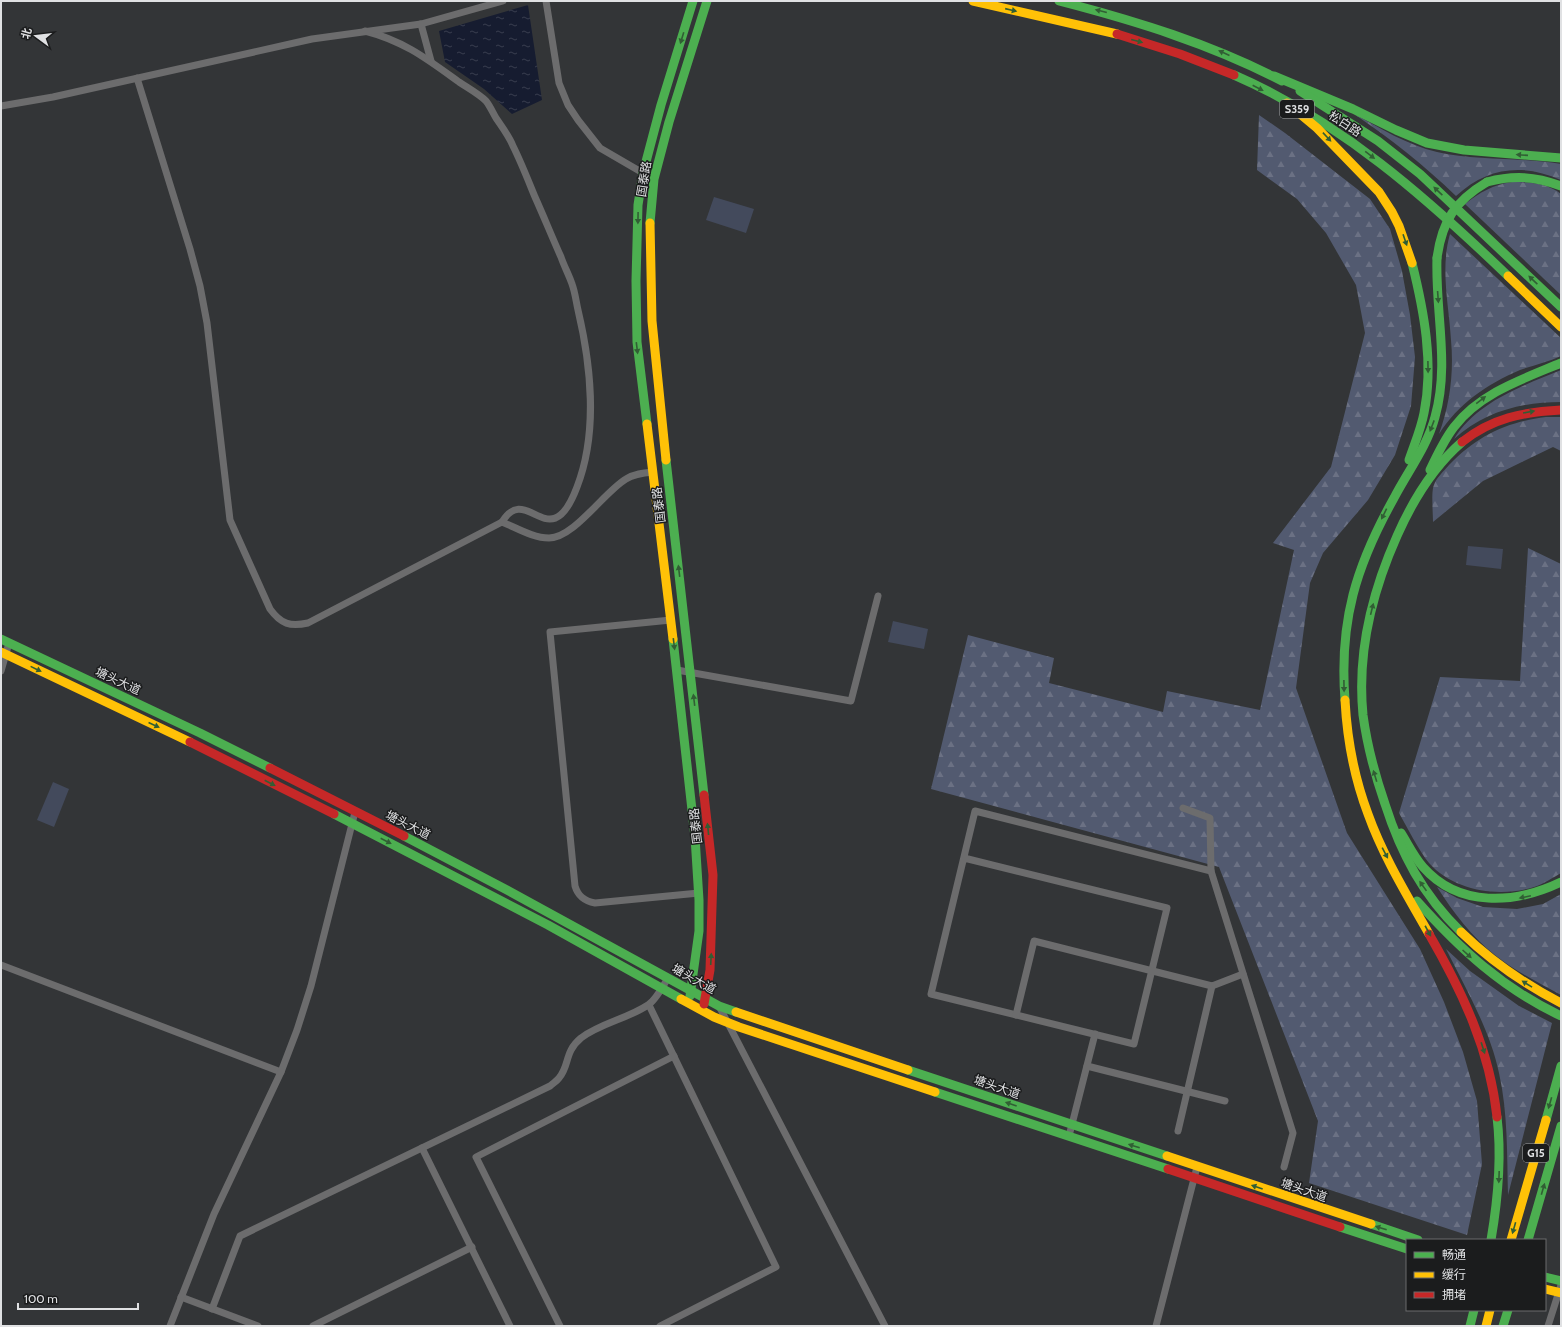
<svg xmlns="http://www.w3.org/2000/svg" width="1562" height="1327" viewBox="0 0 1562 1327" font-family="Cabin,'Noto Sans SC',sans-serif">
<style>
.forest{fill:url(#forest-firs)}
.pitch{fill:#434a5c}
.water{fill:url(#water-ripples)}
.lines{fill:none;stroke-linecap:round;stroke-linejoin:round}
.street{stroke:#6c6c6d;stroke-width:7}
.fast{stroke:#4caf50;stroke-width:9}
.slow{stroke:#ffc107;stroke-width:9}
.jam{stroke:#c62828;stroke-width:9}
.fast-bridge{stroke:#4caf50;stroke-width:9}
.oneway{fill:#315e34}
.labels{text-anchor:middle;stroke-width:3;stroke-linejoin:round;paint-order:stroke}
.shield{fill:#1b1c1d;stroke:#a5a6a8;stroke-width:1}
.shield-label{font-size:11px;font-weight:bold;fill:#e0e1e3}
.street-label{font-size:12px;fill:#e0e1e3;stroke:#1b1c1d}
</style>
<defs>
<pattern id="forest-firs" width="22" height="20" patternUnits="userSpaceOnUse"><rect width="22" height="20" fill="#525a70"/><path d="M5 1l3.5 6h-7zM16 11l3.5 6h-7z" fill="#6b7184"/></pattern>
<pattern id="water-ripples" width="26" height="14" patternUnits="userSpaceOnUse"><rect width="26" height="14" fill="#161c30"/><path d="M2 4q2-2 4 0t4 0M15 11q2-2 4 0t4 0" fill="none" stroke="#383d4e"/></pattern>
</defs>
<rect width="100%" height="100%" fill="#333537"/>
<g class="forest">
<path d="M1354 114C1380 128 1407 145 1437 152 1477 161 1520 157 1561 164V180C1523 163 1487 167 1456 196 1424 165 1391 139 1354 114Z"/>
<path d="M1259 115 1285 133 1370 199 1390 229 1402 271 1410 315 1415 357 1411 406 1395 455 1368 500 1323 553 1310 583 1296 688 1347 833 1420 949 1444 1002 1463 1052 1477 1101 1482 1164 1467 1235 1309 1183 1318 1121 1219 867 931 789 968 635 1054 658 1049 683 1163 712 1167 691 1260 710 1294 550 1273 543 1331 467 1365 333 1356 285 1326 233 1297 199 1257 170Z"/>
<path d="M1512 182C1529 182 1547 183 1561 194V295L1465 204C1480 192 1493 185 1512 182Z"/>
<path d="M1450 234 1561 338V356C1548 362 1534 365 1520 370 1487 384 1458 404 1439 434 1450 404 1454 372 1451 340 1449 305 1440 269 1450 234Z"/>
<path d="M1561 370V402C1521 402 1484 412 1454 439 1477 402 1522 386 1561 370Z"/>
<path d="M1546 417H1561V451L1553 447 1483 481 1433 522C1433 514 1431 491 1434 485 1436 478 1444 471 1449 465 1477 436 1506 422 1546 417Z"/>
<path d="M1528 548 1561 564V873C1552 878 1544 884 1534 887 1499 898 1454 891 1429 863 1419 851 1407 827 1399 813L1440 677 1520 681Z"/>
<path d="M1437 887 1457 898 1483 907 1517 909 1543 904 1561 894V995C1539 983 1515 971 1495 955 1472 937 1453 912 1437 887Z"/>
<path d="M1446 949 1470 971 1519 1006 1552 1023 1508 1195C1507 1155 1508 1113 1499 1073 1490 1030 1466 989 1446 949Z"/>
</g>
<g class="pitch">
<path d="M714 197 754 209 746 233 706 220Z"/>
<path d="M1468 546 1503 549 1501 569 1466 565Z"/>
<path d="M893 621 928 629 924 649 888 642Z"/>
<path d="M53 782 69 789 54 827 37 820Z"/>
</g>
<path class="water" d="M528 5 542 100 512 114 484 89 445 62 439 31Z"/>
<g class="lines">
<g class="street">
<path d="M546 1 559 83 568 105 578 120 600 148 643 173"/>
<path d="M421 24 431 61"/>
<path d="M365 31C404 41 427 59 459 82 468 88 479 94 486 101 490 106 493 113 496 118 502 127 509 136 513 146 521 162 528 180 535 197 544 217 552 237 561 257 564 266 569 275 572 284 575 292 576 301 578 310 591 365 598 433 577 487 550 559 527 481 502 522"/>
<path d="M137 78 190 249 200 286 207 323 230 520 270 609C281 624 290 627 308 623L502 522C517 528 533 538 549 538 574 538 604 492 626 479 634 474 643 473 653 472"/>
<path d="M1 106 53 97 312 39 421 24 503 1"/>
<path d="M671 620 550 632 575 886C578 896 584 901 595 903L699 893"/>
<path d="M677 670 851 701 878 596"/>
<path d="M1 671 9 643"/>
<path d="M1183 808 1210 818 1211 871 1293 1133 1284 1167"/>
<path d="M964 858 1167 908 1134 1044 931 994 975 811 1211 871"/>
<path d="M1 965 281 1072"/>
<path d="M649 1005 776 1267 660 1326"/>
<path d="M719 1006 885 1326"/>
<path d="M1016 1015 1034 941 1212 986 1243 974"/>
<path d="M1087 1066 1225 1101"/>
<path d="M1178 1131 1212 986"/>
<path d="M1069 1136 1095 1034"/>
<path d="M422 1148 510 1326"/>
<path d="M181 1297 258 1326"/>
<path d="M212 1309 240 1236 550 1086C553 1083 557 1081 559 1078 570 1065 564 1052 581 1038 601 1023 627 1019 648 1005 656 1000 663 986 668 978"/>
<path d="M170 1326 214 1214 281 1072 297 1030 311 986 355 812"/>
<path d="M313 1326 472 1247"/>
<path d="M560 1326 476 1157 674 1056"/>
<path d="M1156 1326 1197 1167"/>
<path d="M1548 1326 1561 1285"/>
</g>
<g class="fast">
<path d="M1059 1C1136 21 1211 44 1282 81"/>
<path d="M1234 75C1340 121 1426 197 1508 276"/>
<path d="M1274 76 1353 109 1396 130 1427 143 1464 150 1561 158"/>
<path d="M1300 91 1378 141 1420 174 1561 307"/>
<path d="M1487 182C1513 175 1535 176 1561 186"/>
<path d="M650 223 654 179 669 122 707 1"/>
<path d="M647 424 637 342 636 281 638 205 643 173 661 105 693 1"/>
<path d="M666 460 704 795"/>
<path d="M1409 460C1414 445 1421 429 1424 413 1434 364 1424 311 1412 263"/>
<path d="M1430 470C1437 455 1444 440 1454 427 1480 393 1523 379 1561 363"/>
<path d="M1 639 200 733 270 768"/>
<path d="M673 639 695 837 699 900V931L690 996"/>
<path d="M1345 700C1339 621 1356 566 1394 498 1408 471 1427 447 1435 417 1450 364 1435 312 1437 258"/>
<path d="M334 814 548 925 681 999"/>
<path d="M1401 833C1408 844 1414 857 1423 867 1459 908 1515 904 1561 882"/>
<path d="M404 836 507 890 719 1006 736 1012"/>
<path d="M1417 901C1460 949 1502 988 1561 1016"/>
<path d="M1461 932C1423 895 1401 854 1385 804 1375 775 1367 745 1363 715 1357 654 1372 592 1397 536 1412 502 1433 467 1462 442"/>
<path d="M908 1070 1167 1156"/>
<path d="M935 1092 1168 1169"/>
<path d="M1546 1120 1561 1066"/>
<path d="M1371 1224 1418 1240"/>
<path d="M1340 1227 1407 1249"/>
<path d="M1491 1240C1498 1199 1502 1158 1497 1117"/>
<path d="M1528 1240 1561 1126"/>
<path d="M1545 1277 1561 1281"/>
<path d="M1470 1326 1474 1310"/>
<path d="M1503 1326 1508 1310"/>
</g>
<g class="slow">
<path d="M973 1 1117 34"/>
<path d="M1287 103 1317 128 1379 192 1392 212 1399 226 1412 263"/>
<path d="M650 223 652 321 666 460"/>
<path d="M1508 276 1561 327"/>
<path d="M647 424 673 639"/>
<path d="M1 652 190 742"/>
<path d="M1345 700C1347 738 1354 777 1368 814 1383 856 1407 895 1429 934"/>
<path d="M1461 932C1491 961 1524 984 1561 1003"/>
<path d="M681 999 714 1017 739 1027 935 1092"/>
<path d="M736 1012 908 1070"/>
<path d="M1167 1156 1371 1224"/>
<path d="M1511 1240 1546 1120"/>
<path d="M1545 1289 1561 1293"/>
<path d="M1486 1326 1490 1310"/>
</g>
<g class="jam">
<path d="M1117 34 1180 54 1234 75"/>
<path d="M1462 442C1492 418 1523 412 1561 410"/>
<path d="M190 742 334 814"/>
<path d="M270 768 404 836"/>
<path d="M704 795 713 875 710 970 704 1004"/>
<path d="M1429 934C1462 991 1490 1050 1497 1117"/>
<path d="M1168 1169 1340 1227"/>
</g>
<path class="fast-bridge" d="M1437 258C1442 221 1455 201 1487 182"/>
</g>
<defs><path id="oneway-solid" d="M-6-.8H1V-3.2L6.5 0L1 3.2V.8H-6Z"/></defs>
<g class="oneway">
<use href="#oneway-solid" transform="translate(1011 10) rotate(13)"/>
<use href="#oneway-solid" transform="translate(1101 11) rotate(-166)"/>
<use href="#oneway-solid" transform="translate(682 38) rotate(107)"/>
<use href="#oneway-solid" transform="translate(1137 41) rotate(15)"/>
<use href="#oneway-solid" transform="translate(1224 53) rotate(-156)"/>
<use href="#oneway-solid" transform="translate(1258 88) rotate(27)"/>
<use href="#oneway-solid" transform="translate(1327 137) rotate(47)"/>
<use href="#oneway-solid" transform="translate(1370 155) rotate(37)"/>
<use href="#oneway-solid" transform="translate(1522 155) rotate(-176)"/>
<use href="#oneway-solid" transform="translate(1438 191) rotate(-137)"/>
<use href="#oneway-solid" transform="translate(638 218) rotate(91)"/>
<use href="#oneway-solid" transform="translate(1405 240) rotate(71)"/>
<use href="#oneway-solid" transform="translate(1533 280) rotate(-137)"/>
<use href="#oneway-solid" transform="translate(1438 297) rotate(86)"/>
<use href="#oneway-solid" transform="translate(637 348) rotate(83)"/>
<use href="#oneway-solid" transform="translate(1428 367) rotate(89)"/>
<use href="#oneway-solid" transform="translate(1481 400) rotate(-37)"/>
<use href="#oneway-solid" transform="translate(1529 412) rotate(-10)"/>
<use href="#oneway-solid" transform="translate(1432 426) rotate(111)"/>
<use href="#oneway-solid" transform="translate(1384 514) rotate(116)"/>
<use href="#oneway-solid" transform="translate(679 571) rotate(-97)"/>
<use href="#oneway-solid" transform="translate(1372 609) rotate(-76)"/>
<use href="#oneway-solid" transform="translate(674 644) rotate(83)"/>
<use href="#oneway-solid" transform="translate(36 669) rotate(26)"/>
<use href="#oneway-solid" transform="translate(1344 686) rotate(89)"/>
<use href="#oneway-solid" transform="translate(694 700) rotate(-97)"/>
<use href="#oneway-solid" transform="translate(154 725) rotate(25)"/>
<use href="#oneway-solid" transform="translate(1375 776) rotate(-107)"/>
<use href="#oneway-solid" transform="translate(270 783) rotate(27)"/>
<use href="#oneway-solid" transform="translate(708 829) rotate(-96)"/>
<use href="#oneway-solid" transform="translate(386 841) rotate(27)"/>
<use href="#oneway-solid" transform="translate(1385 853) rotate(62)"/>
<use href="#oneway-solid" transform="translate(1423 886) rotate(-125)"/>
<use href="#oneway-solid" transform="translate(1525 897) rotate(168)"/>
<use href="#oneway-solid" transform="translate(1428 931) rotate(61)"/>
<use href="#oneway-solid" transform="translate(1467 954) rotate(42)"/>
<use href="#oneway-solid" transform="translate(711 959) rotate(-87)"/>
<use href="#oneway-solid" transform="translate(1527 984) rotate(-148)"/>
<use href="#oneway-solid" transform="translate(1483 1048) rotate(72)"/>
<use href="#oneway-solid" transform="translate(1550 1103) rotate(106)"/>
<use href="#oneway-solid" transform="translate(1011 1104) rotate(-161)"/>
<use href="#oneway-solid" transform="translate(1134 1146) rotate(-162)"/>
<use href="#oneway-solid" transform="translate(1499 1177) rotate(92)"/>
<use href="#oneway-solid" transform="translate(1257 1187) rotate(-161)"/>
<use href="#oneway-solid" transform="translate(1543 1189) rotate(-74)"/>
<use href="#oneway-solid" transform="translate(1381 1228) rotate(-162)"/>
<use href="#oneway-solid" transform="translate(1514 1228) rotate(106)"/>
</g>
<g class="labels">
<g class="shield">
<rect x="1280" y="100" width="34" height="18" rx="3"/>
<rect x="1523" y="1144" width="26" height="18" rx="3"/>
</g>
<g class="shield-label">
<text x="1297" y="113">S359</text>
<text x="1536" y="1157">G15</text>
</g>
<g class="street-label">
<text transform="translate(1345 124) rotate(33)" y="4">松白路</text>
<text transform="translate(644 179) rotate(-81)" y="4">国泰路</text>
<text transform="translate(659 505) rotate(-97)" y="4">国泰路</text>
<text transform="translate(118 681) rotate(25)" y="4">塘头大道</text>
<text transform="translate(408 825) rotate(27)" y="4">塘头大道</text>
<text transform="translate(696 826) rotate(-96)" y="4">国泰路</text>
<text transform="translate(694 979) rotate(29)" y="4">塘头大道</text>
<text transform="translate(997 1087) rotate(19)" y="4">塘头大道</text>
<text transform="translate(1304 1190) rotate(19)" y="4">塘头大道</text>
</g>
</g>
<rect width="1562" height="1327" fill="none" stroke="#e0e1e3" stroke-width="4"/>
<rect x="1406" y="1239" width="140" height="72" fill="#1b1c1d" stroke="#6a6b6c"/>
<rect x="1414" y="1252" width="20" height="6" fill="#4caf50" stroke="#6a6b6c"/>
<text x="1442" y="1259" font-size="12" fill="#e0e1e3">畅通</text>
<rect x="1414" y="1272" width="20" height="6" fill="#ffc107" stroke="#6a6b6c"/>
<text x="1442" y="1279" font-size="12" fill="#e0e1e3">缓行</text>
<rect x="1414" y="1292" width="20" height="6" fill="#c62828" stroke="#6a6b6c"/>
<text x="1442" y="1299" font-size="12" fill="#e0e1e3">拥堵</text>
<g transform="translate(36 36) rotate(285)" stroke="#1b1c1d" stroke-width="3" paint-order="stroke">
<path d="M0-3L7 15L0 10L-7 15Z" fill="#e0e1e3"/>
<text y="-6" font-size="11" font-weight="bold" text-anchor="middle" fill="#e0e1e3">北</text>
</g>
<path d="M18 1303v6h120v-6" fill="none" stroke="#e0e1e3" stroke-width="2"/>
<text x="24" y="1303" font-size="12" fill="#e0e1e3" stroke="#1b1c1d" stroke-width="3" paint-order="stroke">100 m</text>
</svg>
